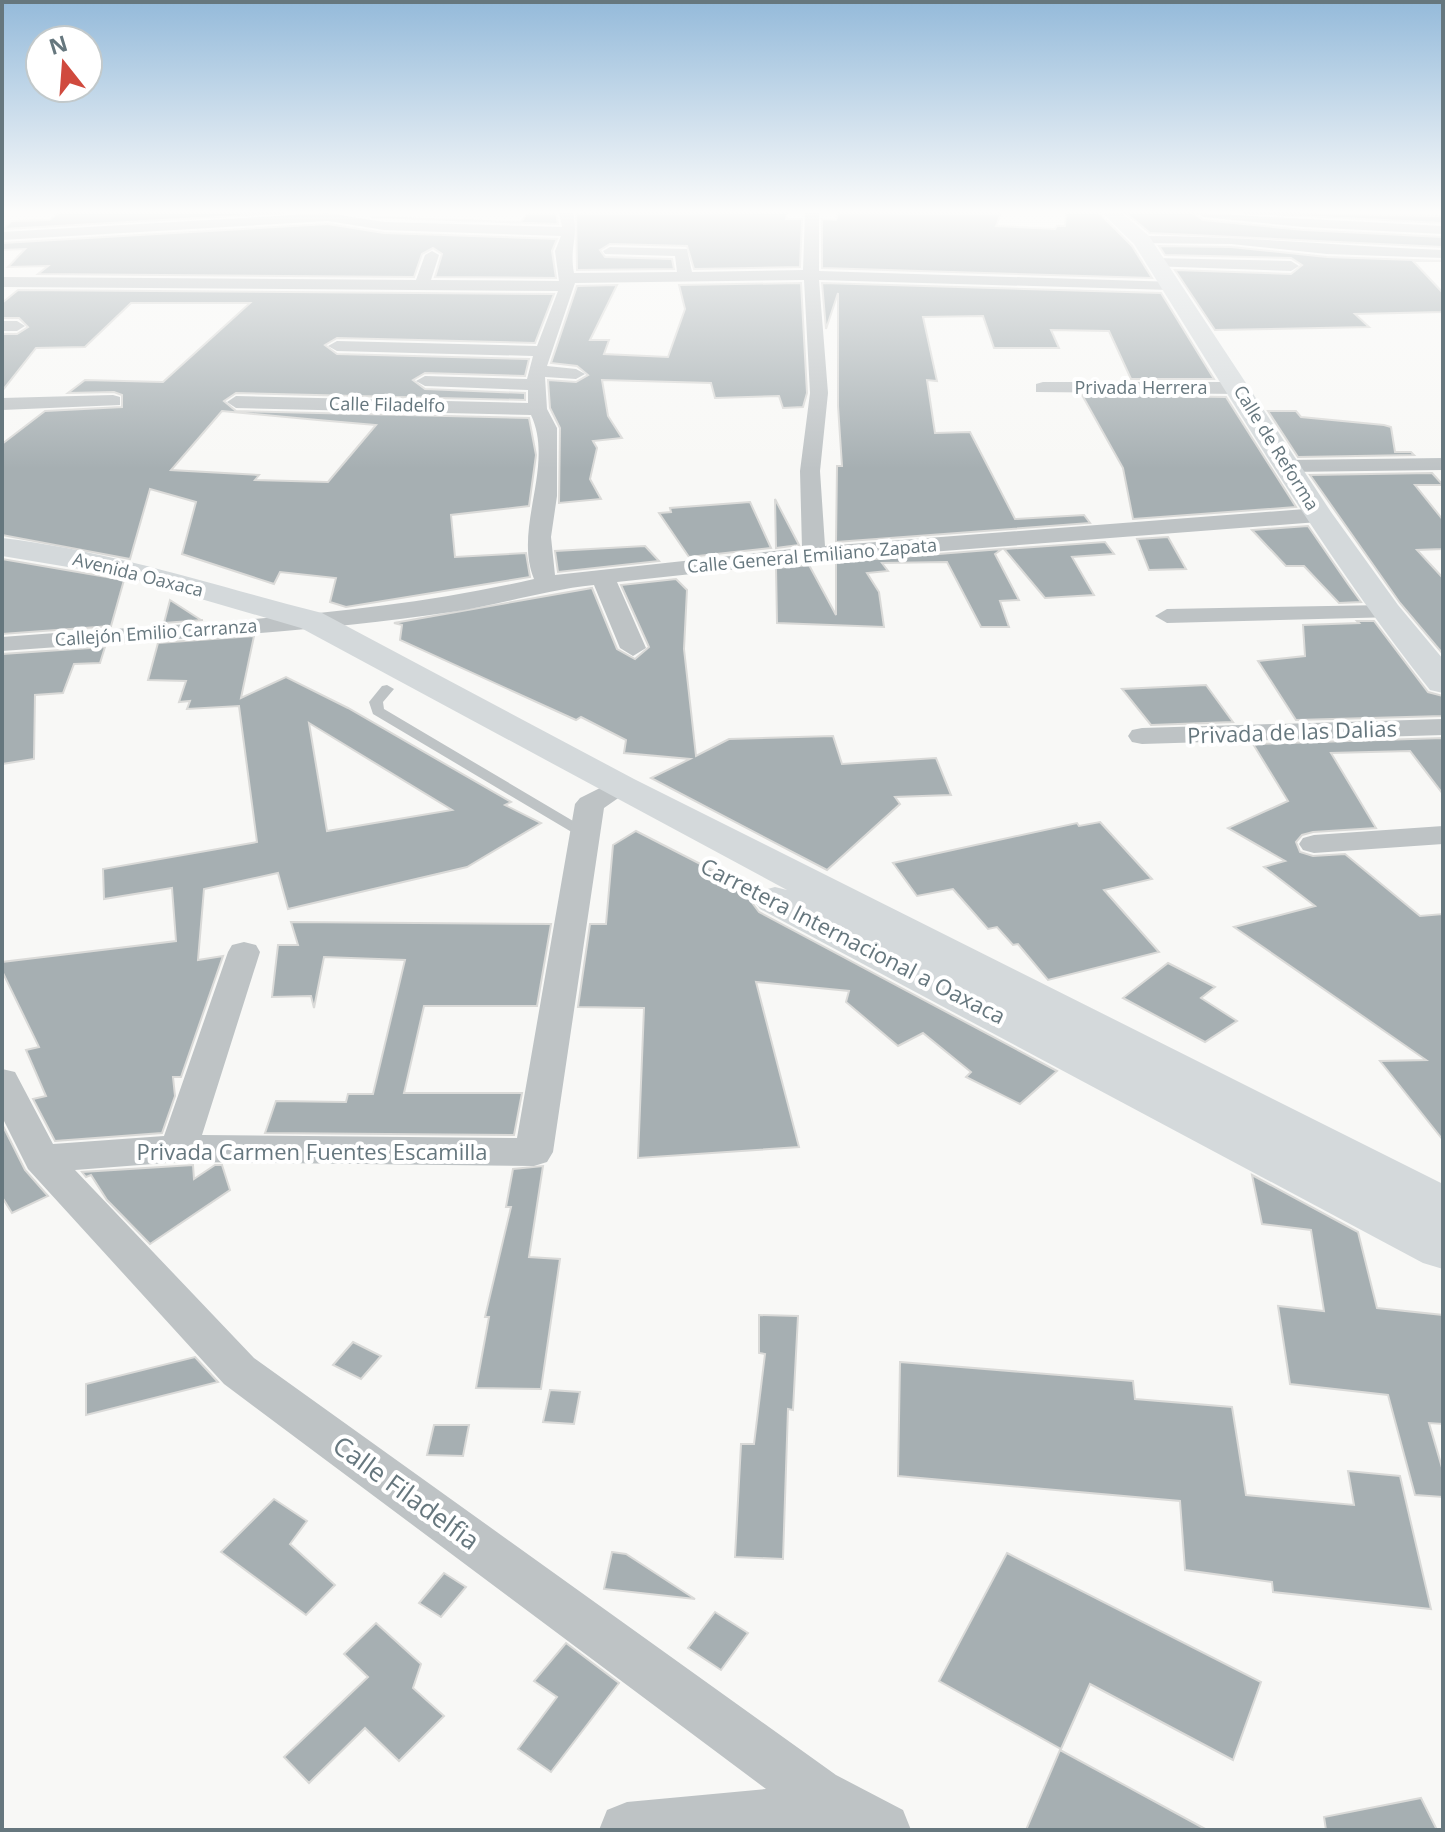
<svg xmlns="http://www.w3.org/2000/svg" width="1445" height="1832" viewBox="0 0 1445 1832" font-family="'Open Sans',sans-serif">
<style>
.building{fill:#a6afb2;stroke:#dadad8;stroke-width:2;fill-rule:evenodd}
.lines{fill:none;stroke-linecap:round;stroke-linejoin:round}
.lane{fill:#bec3c5;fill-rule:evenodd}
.street{fill:#bec3c5;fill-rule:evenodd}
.secondary{fill:#d4d9db;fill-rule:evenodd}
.labels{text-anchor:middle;stroke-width:8;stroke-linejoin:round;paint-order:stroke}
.far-street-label{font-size:18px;fill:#66777e;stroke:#fff}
.street-label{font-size:22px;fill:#66777e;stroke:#fff}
.near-street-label{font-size:26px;fill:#66777e;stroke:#fff}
</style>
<rect width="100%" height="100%" fill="#f8f8f6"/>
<g class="building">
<path d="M59 213H285L4 229 11 221 49 220Z"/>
<path d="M787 213 786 219H802L800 267 694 269 687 246 610 244 600 250 605 257 672 259 674 269 577 270 576 214Z"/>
<path d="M838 213 1001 214 996 226 1055 229 1057 226H1065L1066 213H1099L1132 246 1152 278 822 268V219L836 220Z"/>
<path d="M1126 213H1193L1203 220 1304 230 1443 237V247L1150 233Z"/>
<path d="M1244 213 1443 216V223Z"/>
<path d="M527 214H556L558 224 371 217 521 222Z"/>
<path d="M328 224 384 233 557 239 552 251 556 278 435 277 442 254 433 248 422 254 414 277 38 274 48 266 8 267 25 249 2 250V243Z"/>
<path d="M1159 246 1231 247 1327 257 1443 261H1413L1443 293V312L1355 314 1369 327 1215 330 1175 270 1291 274 1302 265 1291 258 1165 255Z"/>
<path d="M801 283 807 393 803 407 783 408 779 396 715 398 711 383 602 380 608 416 622 438 593 441 597 448 590 479 601 499 559 503 560 428 550 408 548 380 576 382 588 375 577 366 551 363 577 286 617 285 590 340H609L604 354 668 357 685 309 679 285Z"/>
<path d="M822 283 1161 293 1214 379H1131L1109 331 1051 330 1059 348H994L983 316 923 317 937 381 927 380 935 433 970 432 1015 519 1084 515 1090 523 836 542 837 466H842L838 406V293L826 329Z"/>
<path d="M18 290 554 294 535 343 337 338 325 345 337 354 529 359 525 376 425 373 413 380 425 389 525 393V400L236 393 224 401 236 411 529 418 536 455 529 506 451 515 455 557 526 553 530 577 346 607 330 602 336 578 280 572 274 584 182 554 196 502 150 489 130 559 2 535V444L45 411 122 407V395L114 392 68 393 85 380 163 382 250 303H131L85 347 36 348 2 391V334H17L28 327 19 318H2V303ZM222 411 318 420 376 425 328 482 255 480 259 475 171 470Z"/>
<path d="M1082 395 1226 397 1296 507 1133 519 1123 468Z"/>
<path d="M1268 411H1296L1301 417 1384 425 1391 427 1395 452H1411L1414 455 1298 457Z"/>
<path d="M1432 473 1443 485H1415L1443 520V549L1417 550 1443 578V654L1400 603 1310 475Z"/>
<path d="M775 499 799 545 776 548Z"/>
<path d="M750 502 771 548 689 557 659 513 671 512 670 508Z"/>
<path d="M1308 526 1348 584 1361 602 1339 603 1304 566H1286L1252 530Z"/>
<path d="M1168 537 1186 569 1149 570 1137 539Z"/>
<path d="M1105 542 1114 554 1072 557 1094 595 1045 598 1004 549Z"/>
<path d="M645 546 659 561 558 572 555 551Z"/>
<path d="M1002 549 995 554 1019 600 1000 601 1009 627H981L947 562 882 563 888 571 867 573 879 592 884 627 777 623 776 568 809 565 836 615V562Z"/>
<path d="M2 559 124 580 111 626 2 634Z"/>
<path d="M676 579 687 590 684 649 696 756 729 739 833 736 842 764 936 758 951 795 895 797 900 804 827 870 651 778 690 759 624 753 626 740 581 717 576 720 400 640 402 625 394 623 592 588 617 649 635 659 649 647 621 585Z"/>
<path d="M170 600 201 620H203L164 623Z"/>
<path d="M1357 621H1374L1428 692 1443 696V716L1296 720 1258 661 1305 656 1303 625 1359 623Z"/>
<path d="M254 636 241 698 286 677 348 708 511 802 505 805 541 823 467 867 288 909 278 873 204 889 198 960 223 956 181 1077H173L175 1096 162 1133 55 1141 33 1099 46 1096 26 1050 39 1047 2 971V962L176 941 172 888 104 899 103 869 257 842 239 706 187 709 190 701 179 702 186 681 148 680 158 643ZM309 723 452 810 327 831Z"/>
<path d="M105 647 100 663 74 664 63 693 35 695 34 759 2 764V654Z"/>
<path d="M1206 685 1233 722 1151 725 1122 689Z"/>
<path d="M1443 738V794L1410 751 1331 753 1376 828 1313 832 1302 835 1296 842 1300 852 1313 856 1345 854 1420 916 1443 914V1140L1380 1061 1426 1060 1234 927 1315 906 1264 867 1285 861 1228 828 1288 801 1253 744Z"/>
<path d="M1100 822 1152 879 1104 890 1159 952 1048 980 1018 944 1013 945 997 927 988 929 953 889 917 896 893 863 1077 823 1079 826Z"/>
<path d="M636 831 755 892 750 900 759 912 1057 1071 1020 1104 966 1077 971 1072 923 1033 898 1046 846 1002 849 991 756 982 799 1147 638 1158 644 1008 578 1007 590 924H606L613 845Z"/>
<path d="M291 922 551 924 537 1006H424L404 1093H522L514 1135 265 1133 276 1101 346 1102 348 1094H373L405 960 324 957 314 1008 311 996 272 997 278 945H298Z"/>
<path d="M1168 963 1215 987 1201 998 1237 1021 1205 1042 1123 998Z"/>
<path d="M2 1124 25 1170 48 1196 12 1213 2 1197Z"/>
<path d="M193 1165 194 1179 215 1165H222L230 1190 150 1244 107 1200 91 1175 86 1177 82 1172Z"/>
<path d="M543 1166 529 1257 560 1259 541 1389 476 1388 489 1317H485L511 1207H506L513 1169Z"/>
<path d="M1252 1175 1358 1232 1377 1308 1443 1315V1424L1429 1423 1443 1471V1497L1415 1495 1388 1395 1290 1384 1278 1306 1324 1311 1311 1230 1262 1224Z"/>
<path d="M759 1315 798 1316 793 1410 788 1409 783 1559 735 1557 741 1444H754L765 1354 759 1353Z"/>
<path d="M353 1342 381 1356 361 1379 333 1365Z"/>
<path d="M195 1357 218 1382 86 1415V1384Z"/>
<path d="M900 1362 1133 1381 1135 1399 1232 1407 1246 1495 1354 1505 1348 1471 1400 1476 1431 1609 1273 1592 1272 1582 1185 1570 1180 1501 898 1476Z"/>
<path d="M550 1390 580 1392 574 1424 543 1422Z"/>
<path d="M434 1425H469L463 1456 427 1455Z"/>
<path d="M274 1499 307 1521 290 1544 335 1585 306 1615 221 1552Z"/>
<path d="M612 1552 626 1554 695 1599 604 1589Z"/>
<path d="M1007 1553 1261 1682 1233 1760 1090 1684 1061 1749 939 1681Z"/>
<path d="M444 1573 466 1587 441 1617 419 1603Z"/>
<path d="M715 1612 748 1633 721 1670 688 1648Z"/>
<path d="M376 1623 421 1664 413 1688 444 1716 399 1761 365 1728 309 1783 284 1757 368 1677 344 1654Z"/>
<path d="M566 1643 619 1683 551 1772 518 1749 557 1697 534 1681Z"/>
<path d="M1060 1750 1207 1830H1026Z"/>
<path d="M1421 1798 1437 1830H1326L1324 1817Z"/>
</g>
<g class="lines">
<path class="lane" d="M387 685 394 689 383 702 384 709 590 831 592 834 590 837H580L373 714 369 702 382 686Z"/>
<g class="street">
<path d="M328 213 384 222 562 227 559 213H573C579 238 569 246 574 273L677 272 675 256 605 254 603 251 610 247 687 249 692 272 803 270 805 213H819V271L1176 282V288L1170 290 819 280 828 393 820 471 825 546 1318 508 1329 515 1318 522 814 561 617 582 646 648 633 656 620 648 594 585C545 590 499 605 451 612 303 634 151 640 2 651V637C179 623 360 619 534 579 513 528 555 466 531 415L236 408 227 402 236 396 528 403V390L425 386 416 381 425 376 527 379 533 356 337 351 328 346 337 341 537 346 558 291 2 287V277L416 280 425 255 432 251 439 255 431 280 559 281 555 251 561 236 384 230 328 221 2 240V232ZM804 280 810 393 800 471 802 548 555 575 551 537 557 496V428L547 409 545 377 576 379 585 374 576 369 547 366 575 283Z"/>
<path d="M1196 213 1443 226V234L1304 227 1203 217Z"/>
<path d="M1142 236C1243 236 1342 246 1443 250V258L1327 254 1231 244 1137 243 1135 240Z"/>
<path d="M1154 258 1291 261 1299 266 1291 271 1149 266V260Z"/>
<path d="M2 321H17L25 326 17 331H2Z"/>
<path d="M1043 382H1239L1248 388 1239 394 1036 392V384Z"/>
<path d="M113 395 120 397V405L2 410V398Z"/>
<path d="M1443 458V470L1287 472 1277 466 1287 460Z"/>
<path d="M1386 605 1395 607 1398 612 1395 617 1167 623 1155 616 1167 609Z"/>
<path d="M1443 719V735L1142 744 1132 742 1128 736 1132 730 1142 728Z"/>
<path d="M620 778 630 781 634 787 604 808 553 1152 547 1162 534 1166 179 1162 75 1170 254 1358 836 1775 903 1810 911 1830H599L607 1810 627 1802 766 1789 224 1384 28 1169 2 1117V1069L15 1072 53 1144 164 1136 228 952 232 945 244 942 256 945 260 952 202 1135 517 1138 575 804 580 798Z"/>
<path d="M1443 826V844L1314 853 1303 850 1299 844 1303 838 1314 835Z"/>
</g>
<g class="secondary">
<path d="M1102 213H1122L1149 236 1331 512 1398 605 1443 659V693L1430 690C1319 550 1229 395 1134 244Z"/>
<path d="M2 538C112 551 215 586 322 613L634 779 1443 1184V1269L1423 1263 760 909 753 900 760 891 775 887 787 890 301 628 122 576 2 556Z"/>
</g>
</g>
<linearGradient id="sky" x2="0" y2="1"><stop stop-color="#94bada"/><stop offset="0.45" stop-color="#fcfcfb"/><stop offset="1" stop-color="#fcfcfb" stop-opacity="0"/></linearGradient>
<rect width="1445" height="469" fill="url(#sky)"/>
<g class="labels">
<g class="far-street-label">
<text x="1141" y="394">Privada Herrera</text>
<text transform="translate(387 405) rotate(1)" y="6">Calle Filadelfo</text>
<text transform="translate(1276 448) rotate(58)" y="6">Calle de Reforma</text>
<text transform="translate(812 556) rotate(-5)" y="6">Calle General Emiliano Zapata</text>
<text transform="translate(138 575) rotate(14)" y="6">Avenida Oaxaca</text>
<text transform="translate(156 633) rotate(-4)" y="6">Callejón Emilio Carranza</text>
</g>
<g class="street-label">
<text transform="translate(1292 732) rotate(-2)" y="8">Privada de las Dalias</text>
<text transform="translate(853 941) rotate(27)" y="8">Carretera Internacional a Oaxaca</text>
<text x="312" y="1160">Privada Carmen Fuentes Escamilla</text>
</g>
<g class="near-street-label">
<text transform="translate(406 1493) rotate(36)" y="9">Calle Filadelfia</text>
</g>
</g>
<rect width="1445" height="1832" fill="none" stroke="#66777e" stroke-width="8"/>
<g transform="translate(64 64) rotate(343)"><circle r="38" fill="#ffffff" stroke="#c2c9cb" stroke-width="2"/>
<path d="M0-6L14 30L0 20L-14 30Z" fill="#d04a3e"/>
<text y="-12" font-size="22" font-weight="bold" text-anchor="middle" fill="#66777e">N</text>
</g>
</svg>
